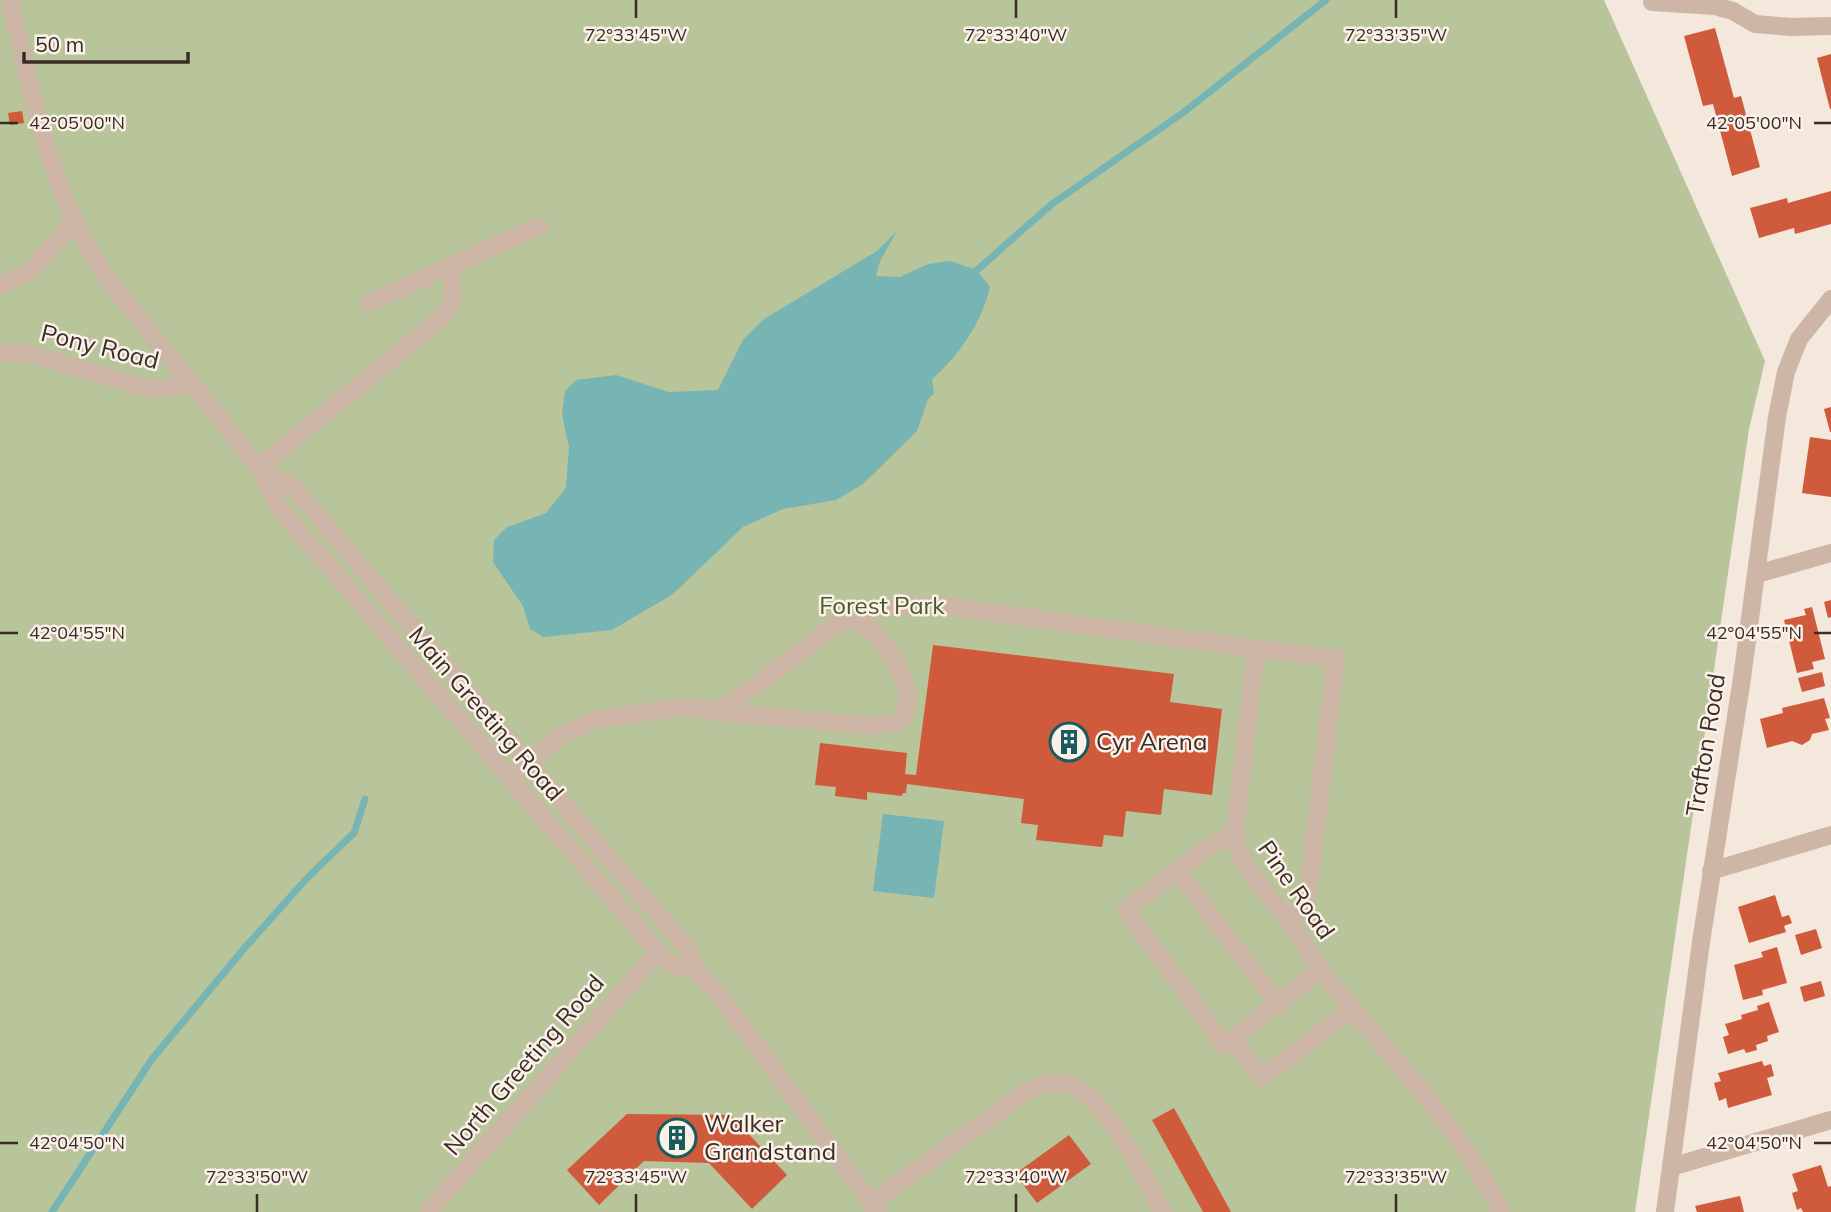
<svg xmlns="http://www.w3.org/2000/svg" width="1831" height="1212" viewBox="0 0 1831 1212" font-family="Mulish,sans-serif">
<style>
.green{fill:#b8c499}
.water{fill:#77b4b4}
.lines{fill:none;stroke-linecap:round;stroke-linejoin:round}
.stream{stroke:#77b4b4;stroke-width:7}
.building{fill:#d05a3c}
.minor{stroke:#cdb6a5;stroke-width:18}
.ticks{fill:none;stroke:#382c27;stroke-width:2.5}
.labels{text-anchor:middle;stroke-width:5;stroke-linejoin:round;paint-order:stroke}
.street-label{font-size:24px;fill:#382c27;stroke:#fbf1e8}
.park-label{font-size:24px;fill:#495929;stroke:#fbf1e8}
.poi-label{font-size:24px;fill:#382c27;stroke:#fbf1e8;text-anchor:start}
.ticks-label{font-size:18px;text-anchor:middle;fill:#382c27;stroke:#fbf1e8;stroke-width:5;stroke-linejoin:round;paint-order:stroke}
</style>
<rect width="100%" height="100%" fill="#f4e7db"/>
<path class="green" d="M0 0H1604L1765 361 1749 429 1635 1212H0Z"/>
<g class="water">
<path d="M897 231 880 261 876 276 900 277 928 264 950 261 977 270 990 287C982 322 959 356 932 379L934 394 928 399 917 431 863 484 836 500 783 509 743 527 673 594 612 630 543 637 530 629 523 606 493 562 494 540 507 527 546 513 566 488 569 447 562 415 565 391 576 380 616 375 669 392 718 390 743 340 764 319 877 251Z"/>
<path d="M883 814 944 821 934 898 873 891Z"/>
</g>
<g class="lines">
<g class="stream">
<path d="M977 270 1052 204 1184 112 1326 0"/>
<path d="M52 1212 152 1059 242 951 309 876 354 833 365 799"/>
</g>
</g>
<g class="building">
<path d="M1715 28 1734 98 1741 96 1760 167 1732 176 1713 104 1703 106 1684 36Z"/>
<path d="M1831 54V109H1830L1817 58Z"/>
<path d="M22 111 24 123 10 125 8 113Z"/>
<path d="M1831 191V224L1795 234 1794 228 1759 238 1750 208 1787 198 1788 203Z"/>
<path d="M1831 407V432H1830L1824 409Z"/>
<path d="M1810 437 1831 440V497L1802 493Z"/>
<path d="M1831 600V617L1828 618 1824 602Z"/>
<path d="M1812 607 1825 659 1812 662 1814 669 1797 673 1784 620 1806 615 1804 609Z"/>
<path d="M933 645 1174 674 1170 702 1222 709 1212 795 1164 789 1161 815 1126 811 1123 837 1104 835 1102 847 1036 840 1038 825 1021 823 1024 799 907 784 906 793H903L902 796 867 792V800L835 796 836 787 815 785 820 743 907 753 905 774 916 775Z"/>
<path d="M1822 672 1825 686 1802 692 1798 678Z"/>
<path d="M1824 698 1830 718 1825 719 1829 730 1812 734 1810 740 1802 745 1792 741 1767 748 1760 719 1783 713 1782 708Z"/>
<path d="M1775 895 1782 917 1789 915 1792 923 1784 926 1786 932 1749 943 1738 907Z"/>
<path d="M1816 929 1822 948 1801 955 1795 935Z"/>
<path d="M1777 947 1787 983 1762 990 1763 995 1743 1000 1734 965 1763 957 1761 952Z"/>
<path d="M1821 981 1825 996 1804 1002 1800 987Z"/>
<path d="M1769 1002 1779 1032 1767 1036 1768 1041 1756 1045 1757 1050 1746 1053 1744 1049 1728 1054 1723 1037 1729 1035 1725 1024 1742 1019 1741 1015 1758 1010 1757 1006Z"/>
<path d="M1762 1061 1764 1066 1771 1064 1774 1076 1767 1078 1772 1095 1728 1108 1726 1098 1719 1101 1714 1083 1721 1081 1718 1073Z"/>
<path d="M1174 1108 1231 1212H1203L1152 1120Z"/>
<path d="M627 1114 731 1115 787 1175 752 1209 709 1163 644 1161 599 1205 567 1170Z"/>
<path d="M1069 1135 1091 1164 1037 1203 1015 1174Z"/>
<path d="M1821 1165 1828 1187 1831 1186V1212H1803L1801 1208 1797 1210 1792 1193 1798 1191 1792 1174Z"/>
<path d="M1740 1196 1744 1212H1697L1695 1206Z"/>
</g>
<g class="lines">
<g class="minor">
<path d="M10 0C34 101 50 197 111 284L259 467 277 504 286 516 665 960 679 967 695 968"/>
<path d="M1652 2 1715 6 1733 11 1755 24 1791 27 1831 26"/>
<path d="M0 286 30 271 74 221"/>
<path d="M369 303 539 226"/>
<path d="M0 352 34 355 141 387 161 389 188 382"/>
<path d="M259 467 295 489 639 893 689 949 695 968 726 1004 878 1212"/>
<path d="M259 467 441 319C455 300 456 288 448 267"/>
<path d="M1757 574 1831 553"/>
<path d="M851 616C887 607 908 603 945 606L1256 649 1235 832C1238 866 1269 894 1289 921 1305 942 1317 966 1334 987 1393 1059 1461 1127 1501 1212"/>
<path d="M1256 649 1336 658 1308 893 1303 907 1289 920"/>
<path d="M520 770 563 734 597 720 675 708 692 707 714 712 757 685 834 626 849 621 851 616C856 624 866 626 873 632 891 651 922 697 900 721L876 726 714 712"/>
<path d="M1235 832 1207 848 1126 910 1225 1046 1320 970"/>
<path d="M1177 871 1279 1005"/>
<path d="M1711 871 1831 835"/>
<path d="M1233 1039 1261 1078 1353 1009"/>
<path d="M1671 1167 1831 1120"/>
<path d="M871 1203 1023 1094C1038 1085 1053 1079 1070 1085 1108 1098 1144 1178 1163 1212"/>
<path d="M428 1212 658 952"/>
<path d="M1665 1212 1701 942 1742 678 1777 417 1786 372 1799 339 1831 299"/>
</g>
</g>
<path class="ticks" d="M636 0V18M1016 0V18M1396 0V18M0 123H18M1814 123H1831M0 633H18M1814 633H1831M0 1143H18M1814 1143H1831M257 1194V1212M636 1194V1212M1016 1194V1212M1396 1194V1212"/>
<defs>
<symbol id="building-ring" viewBox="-11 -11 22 22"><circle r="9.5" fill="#fbf1e8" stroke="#195c5e" stroke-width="1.5"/><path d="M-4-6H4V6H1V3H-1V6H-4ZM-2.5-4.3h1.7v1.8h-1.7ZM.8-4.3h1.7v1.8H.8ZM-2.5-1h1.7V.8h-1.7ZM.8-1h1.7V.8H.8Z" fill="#195c5e"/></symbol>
</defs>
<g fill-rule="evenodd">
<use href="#building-ring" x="1047" y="720" width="44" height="44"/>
<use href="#building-ring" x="655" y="1116" width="44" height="44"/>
</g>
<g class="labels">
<g class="street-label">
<text transform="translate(100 347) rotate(14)" y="8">Pony Road</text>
<text transform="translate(486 714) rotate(49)" y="8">Main Greeting Road</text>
<text transform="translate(1706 745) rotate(-81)" y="8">Trafton Road</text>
<text transform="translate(1296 890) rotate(55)" y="8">Pine Road</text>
<text transform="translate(524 1065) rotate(-49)" y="8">North Greeting Road</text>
</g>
<g class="park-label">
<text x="882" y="614">Forest Park</text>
</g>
<g class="poi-label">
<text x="1096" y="750">Cyr Arena</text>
<text x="704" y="1132">Walker<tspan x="704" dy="28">Grandstand</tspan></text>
</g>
</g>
<g class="ticks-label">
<text x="636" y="41">72°33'45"W</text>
<text x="1016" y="41">72°33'40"W</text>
<text x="1396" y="41">72°33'35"W</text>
<text x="77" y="129">42°05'00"N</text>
<text x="1754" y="129">42°05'00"N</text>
<text x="77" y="639">42°04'55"N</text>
<text x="1754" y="639">42°04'55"N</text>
<text x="77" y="1149">42°04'50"N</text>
<text x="1754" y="1149">42°04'50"N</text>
<text x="257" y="1183">72°33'50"W</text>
<text x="636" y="1183">72°33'45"W</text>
<text x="1016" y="1183">72°33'40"W</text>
<text x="1396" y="1183">72°33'35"W</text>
</g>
<path d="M24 52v10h164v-10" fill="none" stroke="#382c27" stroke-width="3.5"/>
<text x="35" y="52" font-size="21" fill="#382c27" stroke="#fbf1e8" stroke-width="5" paint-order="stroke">50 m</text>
</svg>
